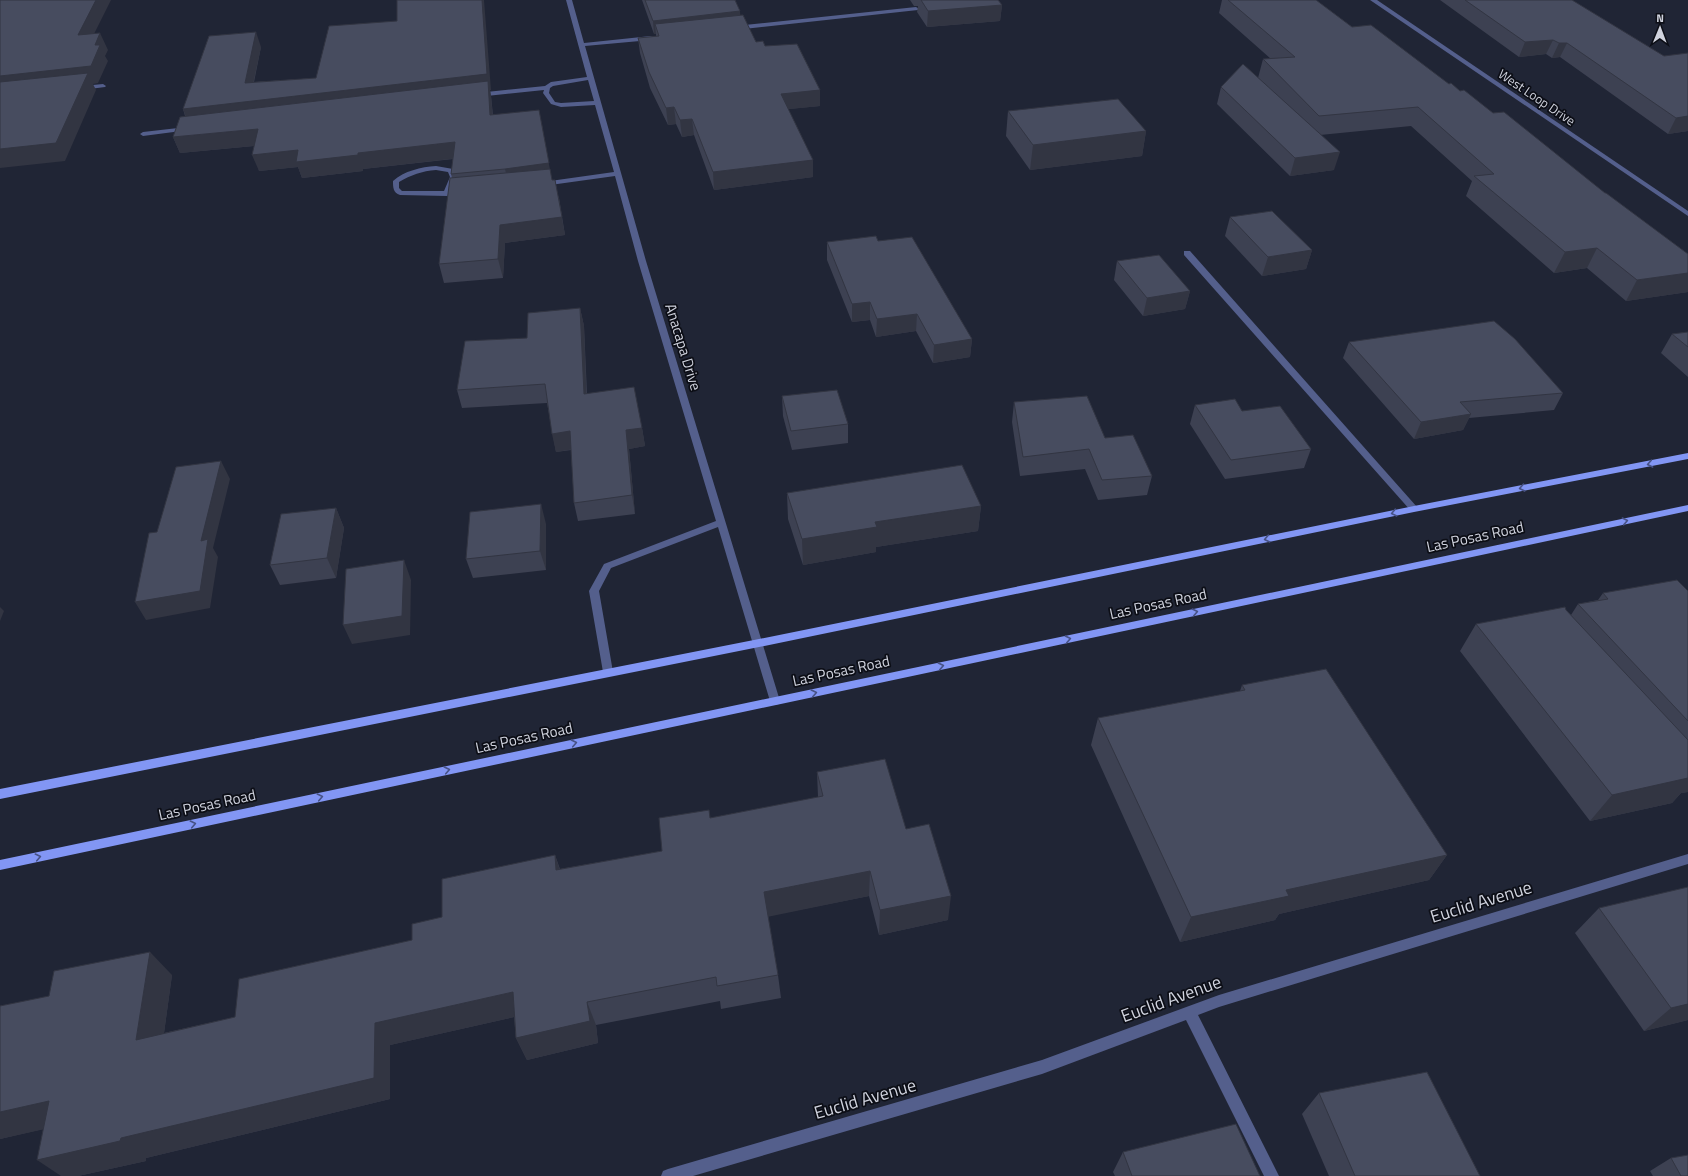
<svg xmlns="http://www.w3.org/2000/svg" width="1688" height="1176" viewBox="0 0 1688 1176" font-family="'Titillium Web',sans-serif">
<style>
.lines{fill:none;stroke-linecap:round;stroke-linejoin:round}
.minor{fill:#545f8c;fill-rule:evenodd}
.major{fill:#8296f4;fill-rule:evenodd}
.wall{fill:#3d4152}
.shaded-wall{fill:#323542}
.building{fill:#474c5f;stroke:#323542}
.oneway{stroke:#475285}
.labels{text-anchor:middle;stroke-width:3.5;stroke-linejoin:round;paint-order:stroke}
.far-street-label{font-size:13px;fill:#d0d3de;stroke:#0c0e16}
.street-label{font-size:15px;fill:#d0d3de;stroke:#0c0e16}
.near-street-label{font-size:18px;fill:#d0d3de;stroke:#0c0e16}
</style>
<rect width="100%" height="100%" fill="#202535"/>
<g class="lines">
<g class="minor">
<path d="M566 0H572L584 43 651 36 654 38 651 40 585 46 646 261 780 701 779 704 775 705 771 704 770 701 718 527 611 568 599 591 613 672 612 675 608 676 604 675 603 672 589 591 604 564 716 521 638 261 615 176 543 186 540 184 543 182 614 172 595 105 561 107 551 104 543 93 544 90 477 97 474 95 477 93 545 86 551 82 587 77ZM588 80 594 101 561 103 555 102 549 93 550 88 553 86Z"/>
<path d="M1370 0H1377L1688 211V216Z"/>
<path d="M916 7 919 9 918 10 735 30 732 28 735 26Z"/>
<path d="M103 84 106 86 105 87 82 90 79 88 82 86Z"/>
<path d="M187 127 190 129 189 130 143 136 140 134 143 132Z"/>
<path d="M436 166 453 169 456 177 451 191 462 192V194L447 196 400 195C393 193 393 187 393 181 404 171 421 167 436 166ZM436 170 448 172 450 177 444 191H402L399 188V182C411 175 422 171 436 170Z"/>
<path d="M1184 251H1190L1417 507 1419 509 1417 511H1411L1184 255Z"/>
<path d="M1688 854V864L1219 1007 1198 1015 1279 1176H1264L1186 1020 1042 1074 693 1176H661L663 1171 668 1169 1042 1060 1219 995Z"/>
</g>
<g class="major">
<path d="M1688 453V459L1414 512 759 647 0 799V789L759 639 1414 506Z"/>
<path d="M1688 505V511L0 870V860Z"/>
</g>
</g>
<g class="wall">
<path d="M642 0H735L740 11V16L756 42 765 46 820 106 788 109 813 177 714 190 694 135 682 137 676 124 668 125 650 88 640 53 638 38 656 36V34H654Z"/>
<path d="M910 0H998L1002 5 1000 21 927 27 917 12 918 6H914Z"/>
<path d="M1222 0H1316L1352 27 1449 84 1493 113 1605 193 1688 254V292L1626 301 1587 268 1554 273 1466 196 1472 181 1411 126 1320 135 1334 170 1290 176 1217 104 1221 87 1258 78 1263 59H1271L1219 13Z"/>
<path d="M1440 0H1572L1688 131 1668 134 1560 57 1552 58 1546 54 1519 57Z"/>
<path d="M397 21 491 90H490L491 96 493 115 552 180 559 198 565 235 505 243 503 278 444 283 439 264 452 178 451 174 453 159 363 169V171L302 178 298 167 259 171 254 146 180 153 173 137 185 116 183 109 261 47 254 82 316 78Z"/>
<path d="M1008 111 1146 131 1142 156 1030 170 1006 136Z"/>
<path d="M1230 217 1312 250 1306 269 1262 276 1225 236Z"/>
<path d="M878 241 972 339 970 357 933 363 916 331 876 337 870 320 852 322 827 260V242Z"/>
<path d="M1117 261 1190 291 1185 309 1143 316 1114 280Z"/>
<path d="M580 308 584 326 587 394 642 428 645 446 629 449 635 514 578 521 574 503 571 450 556 452 547 403 462 408 457 390 527 338Z"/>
<path d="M1688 332V377L1661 353 1672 334Z"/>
<path d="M1349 342 1563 393 1554 410 1469 418 1463 430 1414 439 1343 358Z"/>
<path d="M782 396 848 424V443L792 450 783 416Z"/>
<path d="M1014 402 1105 438 1152 476 1147 495 1098 500 1085 469 1020 476 1012 422Z"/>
<path d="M1195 405 1242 411 1311 449 1304 468 1225 479 1190 424Z"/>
<path d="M787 493 981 506 978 531 876 547V552L803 565 788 519Z"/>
<path d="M336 508 344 528 336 578 280 585 270 565Z"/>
<path d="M546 524V570L473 578 466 559Z"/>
<path d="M1688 591V792L1681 793 1672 803 1590 821 1460 651 1476 624 1566 610 1571 615 1578 604 1598 600 1603 593Z"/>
<path d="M1242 685 1447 855 1429 880 1279 914 1275 920 1180 942 1091 745 1098 718 1240 691Z"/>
<path d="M817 772 906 829 948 920 879 935 869 896 768 916 778 975 781 998 721 1009 720 1001 596 1025 598 1043 527 1060 516 1038 514 1017 390 1045V1099L146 1158V1161L78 1176H61L43 1129 0 1139V1006L172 975 164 1033 235 1017 412 940 442 917 555 855 560 869 662 851 710 818 818 797Z"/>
<path d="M1599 908 1688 1020 1644 1031 1575 933Z"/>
<path d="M1319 1093 1480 1176H1329L1302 1114Z"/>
<path d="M1123 1152 1260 1176H1115L1113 1172Z"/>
<path d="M1671 1158 1688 1176H1653L1650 1171Z"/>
</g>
<g class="shaded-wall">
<path d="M96 0H111L85 52 78 35Z"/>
<path d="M482 0H484L491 90H490L491 96 494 131 189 125 183 109 487 74Z"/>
<path d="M1002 5 1000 21 927 27 928 11Z"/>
<path d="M740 11 741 24H655L656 34H654L653 21Z"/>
<path d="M256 32 261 47 250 98 245 83Z"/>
<path d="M100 33 108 50 105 56 108 61 98 83 93 84 96 90 65 161 0 168V76L95 45Z"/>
<path d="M1553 40 1546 54 1519 57 1525 42Z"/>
<path d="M1559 43H1567L1560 57 1552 58Z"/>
<path d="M820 90V106L781 110V94Z"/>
<path d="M674 107 676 124 668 125 666 108Z"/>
<path d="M1688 116V131L1668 134 1676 118Z"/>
<path d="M692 119 694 135 682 137 680 120Z"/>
<path d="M542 125 555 198 509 186 505 169Z"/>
<path d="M258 129 264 145 180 153 173 137Z"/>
<path d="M1146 131 1142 156 1030 170 1033 145Z"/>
<path d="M455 142 459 158 363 169V171L302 178 298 167 259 171 252 155 298 150 358 153Z"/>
<path d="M1340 152 1334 170 1290 176 1295 158Z"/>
<path d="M813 160V177L714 190 713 172Z"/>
<path d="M555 180 565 235 505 243 503 278 498 259 500 225Z"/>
<path d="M1597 248 1587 268 1554 273 1565 252Z"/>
<path d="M1312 250 1306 269 1262 276 1268 257Z"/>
<path d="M1688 273V292L1626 301 1637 280Z"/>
<path d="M1190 291 1185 309 1143 316 1147 298Z"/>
<path d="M870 302V320L852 322V304Z"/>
<path d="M580 308 584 326 587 413 584 394Z"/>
<path d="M917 314 916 331 876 337 877 319Z"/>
<path d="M972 339 970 357 933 363 934 345Z"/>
<path d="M1471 414 1463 430 1414 439 1421 422Z"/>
<path d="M642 428 645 446 629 449 635 514 632 495 626 430Z"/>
<path d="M570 431 574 449 556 452 552 434Z"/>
<path d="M221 461 230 479 213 548 218 557 210 608 146 620 135 602 201 541Z"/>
<path d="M541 504 546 524V570L540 551Z"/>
<path d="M981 506 978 531 876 547V552L803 565 802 539 875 522Z"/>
<path d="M336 508 344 528 336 578 327 558Z"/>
<path d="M404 560 411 580 410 635 352 644 343 625Z"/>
<path d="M0 607 4 611 0 621Z"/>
<path d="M1688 772V792L1681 793 1672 803 1590 821 1612 795Z"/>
<path d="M555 855 563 880 556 870Z"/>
<path d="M1447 855 1429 880 1279 914 1275 920 1180 942 1191 917 1286 890Z"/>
<path d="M870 871 869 896 767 917 764 892Z"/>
<path d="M951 896 948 920 879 935 880 910Z"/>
<path d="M150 952 172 975 160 1062 136 1040Z"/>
<path d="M513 992 523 1015 390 1045V1099L146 1158V1161L78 1176H61L37 1160 121 1138 375 1023Z"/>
<path d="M587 1002 596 1025 598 1043 527 1060 516 1038Z"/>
<path d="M1688 1004V1020L1644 1031 1671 1008Z"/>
<path d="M49 1101 76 1122 0 1139V1112Z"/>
</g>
<g class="building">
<path d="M0 0H96L78 35 100 33 95 45H100L91 66 0 76Z"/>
<path d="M397 0H482L487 74 183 109 209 36 256 32 245 83 316 78 329 26 397 21Z"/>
<path d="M645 0H735L740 11 653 21Z"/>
<path d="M921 0H998L1002 5 928 11Z"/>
<path d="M1228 0H1316L1352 27 1371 25 1449 84 1451 83 1460 91 1464 90 1493 113 1504 112 1605 193H1606L1688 254V273L1637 280 1597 248 1565 252 1474 176 1494 174 1418 107 1319 116 1263 59 1295 57Z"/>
<path d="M1465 0H1572L1664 56 1688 53V116L1676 118 1567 43H1559L1553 40 1525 42Z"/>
<path d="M743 15 756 42 763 41 765 46 797 44 820 90 781 94 813 160 713 172 692 119 680 120 674 107 666 108 649 72 638 38 659 36 655 24Z"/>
<path d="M1243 64 1340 152 1295 158 1221 87Z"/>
<path d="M88 73 56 143 0 149V82Z"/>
<path d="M488 81 490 115 539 110 549 163 505 169 451 174 455 142 358 153V155L296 162 298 150 252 155 258 129 173 137 180 117Z"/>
<path d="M1118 99 1146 131 1033 145 1008 111Z"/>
<path d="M550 169 552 180H555L562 217 500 225 498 259 439 264 450 178Z"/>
<path d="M1272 211 1312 250 1268 257 1230 217Z"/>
<path d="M876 236 878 241 912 237 972 339 934 345 917 314 877 319 870 302 852 304 827 242Z"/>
<path d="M1159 255 1190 291 1147 298 1117 261Z"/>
<path d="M580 308 584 394 634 387 642 428 626 430 632 495 574 503 570 431 552 434 545 384 457 390 465 341 527 338 528 313Z"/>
<path d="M1494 321 1515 339 1563 393 1460 402 1471 414 1421 422 1349 342Z"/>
<path d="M1688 332V347L1672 334Z"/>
<path d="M837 390 848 424 791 431 782 396Z"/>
<path d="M1087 396 1105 438 1133 435 1152 476 1102 480 1089 449 1023 457 1014 402Z"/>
<path d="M1235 399 1242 411 1280 406 1311 449 1231 460 1195 405Z"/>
<path d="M221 461 201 541 208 539 200 591 135 602 149 533 157 532 176 467Z"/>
<path d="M962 465 981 506 875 522 877 527 802 539 787 493Z"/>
<path d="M541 504 540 551 466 559 470 512Z"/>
<path d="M336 508 327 558 270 565 281 514Z"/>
<path d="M404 560 402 616 343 625 346 569Z"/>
<path d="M1677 580 1688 591V721L1578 604 1608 599 1603 593Z"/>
<path d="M1565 607 1566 610 1688 740V778L1612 795 1476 624Z"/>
<path d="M1326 669 1447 855 1286 890 1289 896 1191 917 1098 718 1245 690 1242 685Z"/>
<path d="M885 759 906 829 929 824 951 896 880 910 870 871 764 892 778 975 717 986 716 977 587 1002 590 1021 516 1038 513 992 375 1023 374 1078 121 1138 120 1141 37 1160 49 1101 0 1112V1006L49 996 54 971 150 952 136 1040 235 1017 239 979 412 940V924L442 917V879L555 855 556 870 662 851 659 818 709 810 710 818 823 796 817 772Z"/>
<path d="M1688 887V1004L1671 1008 1599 908Z"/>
<path d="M1427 1072 1480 1176H1355L1319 1093Z"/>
<path d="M1236 1124 1260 1176H1132L1123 1152Z"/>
<path d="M1688 1155V1176H1681L1671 1158Z"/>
</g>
<defs><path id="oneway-chevron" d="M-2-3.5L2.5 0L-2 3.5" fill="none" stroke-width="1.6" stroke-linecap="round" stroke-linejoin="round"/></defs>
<g class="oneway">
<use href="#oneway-chevron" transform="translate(1650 464) rotate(169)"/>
<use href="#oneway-chevron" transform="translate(1522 488) rotate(169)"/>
<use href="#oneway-chevron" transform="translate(1394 513) rotate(168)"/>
<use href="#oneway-chevron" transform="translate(1625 521) rotate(-12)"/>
<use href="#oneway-chevron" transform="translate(1267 539) rotate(168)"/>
<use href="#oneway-chevron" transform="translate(1195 612) rotate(-12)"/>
<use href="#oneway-chevron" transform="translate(1068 639) rotate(-12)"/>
<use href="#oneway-chevron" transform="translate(941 666) rotate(-12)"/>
<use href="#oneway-chevron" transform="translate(814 693) rotate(-12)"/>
<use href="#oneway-chevron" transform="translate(574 743) rotate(-12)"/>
<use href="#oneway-chevron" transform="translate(447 770) rotate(-12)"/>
<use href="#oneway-chevron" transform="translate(320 797) rotate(-12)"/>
<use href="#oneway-chevron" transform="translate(193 824) rotate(-12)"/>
<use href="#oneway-chevron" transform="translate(38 857) rotate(-12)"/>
</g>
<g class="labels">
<g class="far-street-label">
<text transform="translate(1537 97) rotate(34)" y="5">West Loop Drive</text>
</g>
<g class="street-label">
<text transform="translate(683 347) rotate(73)" y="5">Anacapa Drive</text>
<text transform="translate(1475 537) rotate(-12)" y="5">Las Posas Road</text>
<text transform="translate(1158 604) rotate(-12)" y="5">Las Posas Road</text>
<text transform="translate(841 671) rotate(-12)" y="5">Las Posas Road</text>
<text transform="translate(524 738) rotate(-12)" y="5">Las Posas Road</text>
<text transform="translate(207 805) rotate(-12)" y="5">Las Posas Road</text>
</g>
<g class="near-street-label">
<text transform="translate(1481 902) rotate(-17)" y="6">Euclid Avenue</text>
<text transform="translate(1171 999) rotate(-20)" y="6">Euclid Avenue</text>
<text transform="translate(865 1099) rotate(-16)" y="6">Euclid Avenue</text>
</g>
</g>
<g transform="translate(1660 28) rotate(1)" stroke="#0c0e16" stroke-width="3" paint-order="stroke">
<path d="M0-3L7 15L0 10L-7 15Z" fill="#d0d3de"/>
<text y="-6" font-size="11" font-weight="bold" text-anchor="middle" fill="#d0d3de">N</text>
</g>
</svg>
